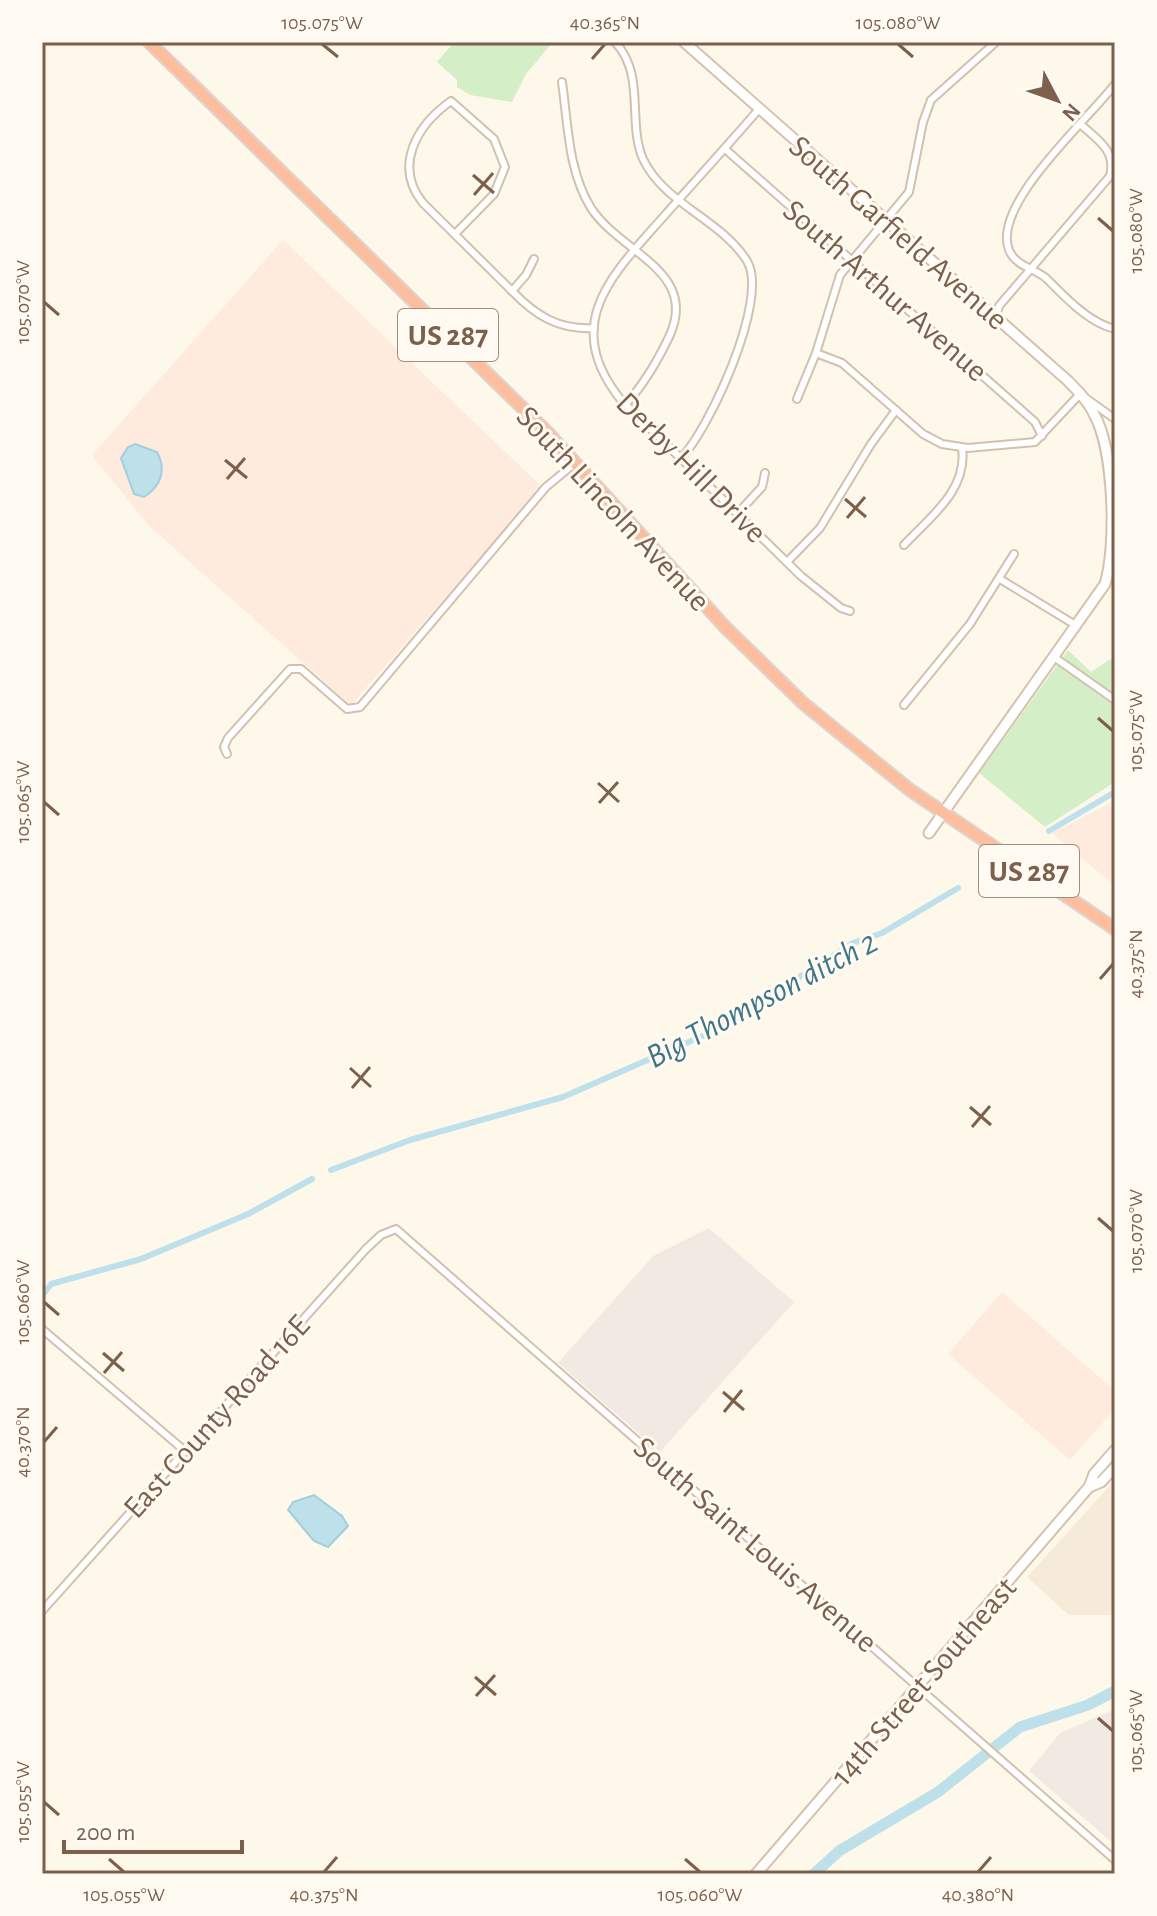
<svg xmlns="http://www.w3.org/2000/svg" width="1157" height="1916" viewBox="0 0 1157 1916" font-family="'Alegreya Sans',sans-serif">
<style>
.residential{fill:#f6ebd9}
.commercial{fill:#ffeade}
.industrial{fill:#f0eae3}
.green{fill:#d4eec7}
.water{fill:#bde0ea;stroke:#a2cfdd;stroke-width:2}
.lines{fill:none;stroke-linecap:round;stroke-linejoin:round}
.canal{stroke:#bde0ea;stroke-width:6}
.river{stroke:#bde0ea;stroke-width:11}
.street-casing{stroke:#d2c1ae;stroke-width:10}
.secondary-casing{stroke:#d6c2ac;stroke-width:13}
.highway-casing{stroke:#ddd6d0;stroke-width:15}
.street{stroke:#fff;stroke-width:6}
.secondary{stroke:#fff;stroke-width:9}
.highway{stroke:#fcbe9e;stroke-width:11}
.ticks{fill:none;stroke:#7c604b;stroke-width:3}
.labels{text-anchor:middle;stroke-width:6;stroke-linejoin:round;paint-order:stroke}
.shield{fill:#fffbf3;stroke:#a38e7d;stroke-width:2}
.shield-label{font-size:30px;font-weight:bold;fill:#7c604b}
.street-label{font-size:32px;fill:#7c604b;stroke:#fffbf3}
.water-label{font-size:34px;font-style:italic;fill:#3f7789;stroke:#fffbf3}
.neatline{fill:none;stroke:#7c604b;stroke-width:3}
.ticks-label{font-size:20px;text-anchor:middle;fill:#7c604b}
</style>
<rect width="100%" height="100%" fill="#fef8eb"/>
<path class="residential" d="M1115 1480V1615H1069L1027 1577Z"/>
<g class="commercial">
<path d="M283 240 542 487 351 705 148 525 92 455Z"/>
<path d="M1115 801V886L1052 833Z"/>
<path d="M1002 1292 1115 1391V1409L1070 1460 948 1354Z"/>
</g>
<g class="industrial">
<path d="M709 1228 794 1302 660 1452 558 1363 653 1256Z"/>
<path d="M1115 1709V1845L1029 1771 1060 1733Z"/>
</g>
<g class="green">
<path d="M454 42H553L526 74 512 102 470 95 457 87V80L437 62Z"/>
<path d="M1068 650 1091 672 1115 656V782L1045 827 979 773Z"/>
</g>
<g class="water">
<path d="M135 444 157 452C167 470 161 486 144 497L134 494 121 458 128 447Z"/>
<path d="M314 1495 342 1516 348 1526 328 1547 314 1541 288 1510 293 1502Z"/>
</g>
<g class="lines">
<g class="canal">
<path d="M1049 831 1115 792"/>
<path d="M331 1170 410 1140 563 1097 716 1030 853 943 882 933 958 888"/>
<path d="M42 1296 51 1284 141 1259 248 1214 312 1179"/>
</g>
<path class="river" d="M814 1874 839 1851 938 1792 1020 1727 1088 1705 1115 1691"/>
<defs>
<g id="street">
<path d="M615 42C646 75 627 122 643 159 664 204 722 220 747 261 770 298 709 430 681 458"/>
<path d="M562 82C568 124 568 171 591 208 621 254 700 271 669 337 657 362 645 383 626 404"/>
<path d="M1115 84C1090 118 991 204 1009 250 1016 267 1035 268 1047 279 1065 297 1089 323 1115 329"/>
<path d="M759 109C728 145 696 180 665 215 614 273 559 323 621 400L801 576 841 608 850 611"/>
<path d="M725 149 1035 422 1042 436"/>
<path d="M455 234 494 194 505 167 494 139 451 101C417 125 393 166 423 203L512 291C536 316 559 330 594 328"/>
<path d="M512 291 526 275 534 259"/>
<path d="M996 317 999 306 1110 176C1117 151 1097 139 1080 124"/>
<path d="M816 353 842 363 923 434 942 444 968 448 1035 442 1080 394 1115 419"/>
<path d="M797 399 816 353 840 275 909 192 923 122 931 100 996 42"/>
<path d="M738 513 762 487 765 473"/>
<path d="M904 545C930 517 968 490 962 448"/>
<path d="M787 562 820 528 871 444 896 410"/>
<path d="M1000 579 1077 626"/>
<path d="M1054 657 1115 700"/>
<path d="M904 705 970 624 1014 554"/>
<path d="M227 754 224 747 228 738 290 669H301L347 709 360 707 546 487 575 463"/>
<path d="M42 1329 185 1451"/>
<path d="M42 1611 366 1249 381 1235 396 1229 1115 1860"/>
</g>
<g id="secondary">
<path d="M684 42 1067 380C1077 390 1088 401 1094 414 1114 449 1117 546 1105 584L929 833"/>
<path d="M1089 1487 1101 1482 1115 1467"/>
<path d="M756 1874 1089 1487 1094 1474 1115 1450"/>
</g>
<path id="highway" d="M149 42 548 433 726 628 804 704 910 790 1115 929"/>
</defs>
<use href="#street" class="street-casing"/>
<use href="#secondary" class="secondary-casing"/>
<use href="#highway" class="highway-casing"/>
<use href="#street" class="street"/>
<use href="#secondary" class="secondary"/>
<use href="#highway" class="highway"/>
</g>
<path class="ticks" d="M322 44 338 57M898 44 913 57M592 59 605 44M473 175 494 193M474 195 493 173M1098 218 1113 231M44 302 59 315M225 460 247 478M227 479 245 458M845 499 866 517M847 518 865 497M1098 718 1113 731M598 783 619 802M44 802 59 815M599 803 618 782M1100 979 1113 964M350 1068 371 1087M352 1088 370 1067M970 1107 991 1125M972 1127 990 1106M1098 1218 1113 1231M44 1302 59 1315M103 1353 124 1371M104 1373 122 1352M723 1392 744 1410M724 1412 742 1390M44 1442 57 1427M475 1677 496 1695M476 1696 495 1675M1098 1718 1113 1731M44 1802 59 1815M109 1859 124 1872M685 1859 700 1872M324 1872 337 1857M978 1872 991 1857"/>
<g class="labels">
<g class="shield">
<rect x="398" y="309" width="100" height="52" rx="6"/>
<rect x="979" y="845" width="100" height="52" rx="6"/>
</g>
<g class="shield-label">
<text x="448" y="345">US 287</text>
<text x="1029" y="881">US 287</text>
</g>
<g class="street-label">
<text transform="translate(899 232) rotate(41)" y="11">South Garfield Avenue</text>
<text transform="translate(886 290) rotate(41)" y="11">South Arthur Avenue</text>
<text transform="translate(692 467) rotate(45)" y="11">Derby Hill Drive</text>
<text transform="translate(614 508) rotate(47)" y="11">South Lincoln Avenue</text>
<text transform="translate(216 1416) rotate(-48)" y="11">East County Road 16E</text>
<text transform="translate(756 1544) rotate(41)" y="11">South Saint Louis Avenue</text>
<text transform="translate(923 1681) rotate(-49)" y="11">14th Street Southeast</text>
</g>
<g class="water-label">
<text transform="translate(761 998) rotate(-28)" y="12">Big Thompson ditch 2</text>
</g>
</g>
<rect width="1157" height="1916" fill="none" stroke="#fffbf3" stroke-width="88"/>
<g transform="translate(1057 100) rotate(131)" stroke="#fffbf3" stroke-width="6" paint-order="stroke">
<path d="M0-6L14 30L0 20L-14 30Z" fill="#7c604b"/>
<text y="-12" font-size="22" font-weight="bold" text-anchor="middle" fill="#7c604b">N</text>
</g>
<path d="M64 1840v12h178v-12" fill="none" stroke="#7c604b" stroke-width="4"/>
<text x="76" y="1840" font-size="24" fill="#7c604b" stroke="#fffbf3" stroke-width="6" paint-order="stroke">200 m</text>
<rect x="44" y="44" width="1069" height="1828" class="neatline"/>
<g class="ticks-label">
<text x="322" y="29">105.075°W</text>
<text x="605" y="29">40.365°N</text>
<text x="898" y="29">105.080°W</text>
<text transform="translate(1135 231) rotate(-90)" y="7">105.080°W</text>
<text transform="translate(22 302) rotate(-90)" y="7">105.070°W</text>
<text transform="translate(1135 731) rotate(-90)" y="7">105.075°W</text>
<text transform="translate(22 802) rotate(-90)" y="7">105.065°W</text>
<text transform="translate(1135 964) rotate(-90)" y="7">40.375°N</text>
<text transform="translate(1135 1231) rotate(-90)" y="7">105.070°W</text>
<text transform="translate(22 1302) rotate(-90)" y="7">105.060°W</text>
<text transform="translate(22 1442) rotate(-90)" y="7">40.370°N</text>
<text transform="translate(1135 1731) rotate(-90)" y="7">105.065°W</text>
<text transform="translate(22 1802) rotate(-90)" y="7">105.055°W</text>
<text x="124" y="1901">105.055°W</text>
<text x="324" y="1901">40.375°N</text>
<text x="700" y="1901">105.060°W</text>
<text x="978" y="1901">40.380°N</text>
</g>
</svg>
